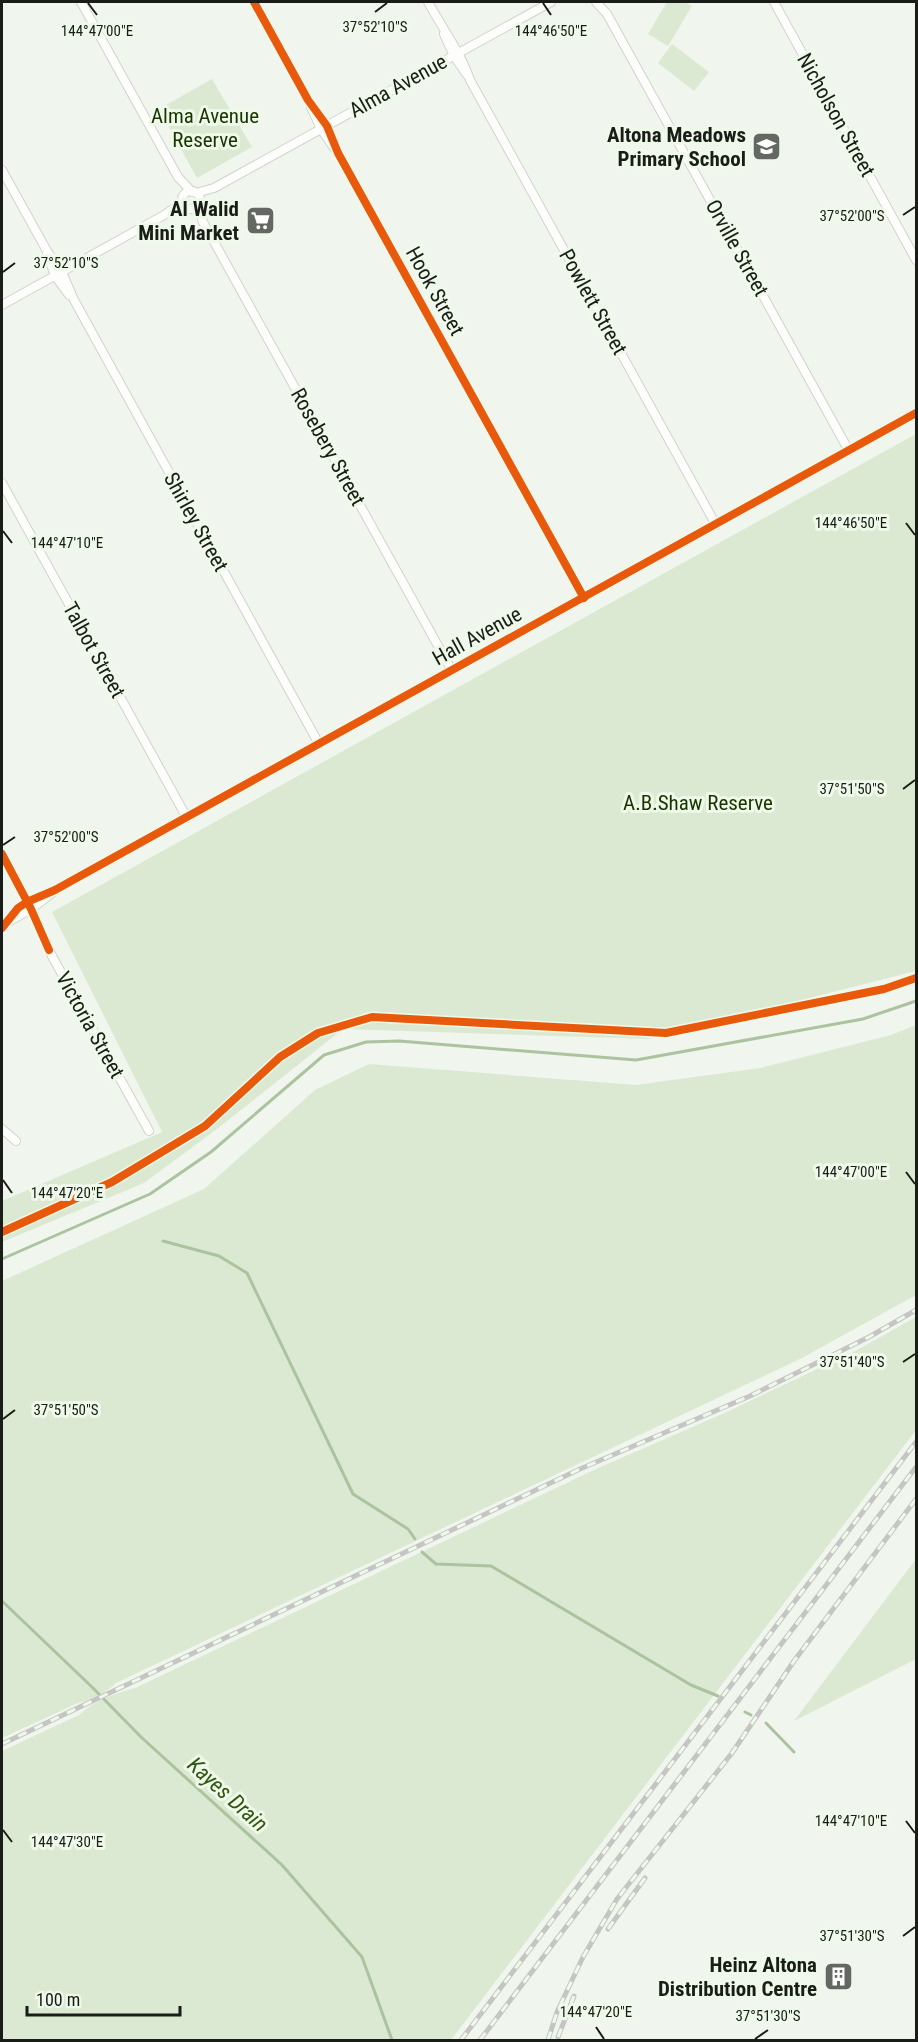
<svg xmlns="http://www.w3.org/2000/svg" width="918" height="2042" viewBox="0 0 918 2042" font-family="'Roboto Condensed',sans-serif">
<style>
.green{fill:#dbe9d2}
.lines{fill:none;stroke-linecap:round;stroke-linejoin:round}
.stream{stroke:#acc39f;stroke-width:3}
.minor-casing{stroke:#cfd3cd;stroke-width:10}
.minor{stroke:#fdfefc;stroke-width:8}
.rail-casing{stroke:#c5c6c4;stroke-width:5}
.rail{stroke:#eff9ea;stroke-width:3;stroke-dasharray:9;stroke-linecap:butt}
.cycleway-casing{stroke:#eff9ea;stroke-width:11}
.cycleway{stroke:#e8590c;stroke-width:8}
.ticks{fill:none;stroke:#191c17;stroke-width:2}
.labels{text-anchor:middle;stroke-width:6;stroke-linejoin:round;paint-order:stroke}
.street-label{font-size:21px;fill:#191c17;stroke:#eff9ea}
.park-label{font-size:21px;fill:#183400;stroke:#eff9ea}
.poi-label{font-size:21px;font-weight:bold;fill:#191c17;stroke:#eff9ea;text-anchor:end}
.water-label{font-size:22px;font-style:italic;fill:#315611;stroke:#eff9ea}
.ticks-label{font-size:15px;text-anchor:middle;fill:#191c17;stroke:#eff9ea;stroke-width:6;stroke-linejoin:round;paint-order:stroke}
</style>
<rect width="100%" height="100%" fill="#f0f6ee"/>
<g class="green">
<path d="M667 2H685L692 6 668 46 648 34Z"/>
<path d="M672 44 709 72 694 91 658 63Z"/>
<path d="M212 79 252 147 197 178 159 109Z"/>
<path d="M916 434V971L648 1039 343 1029 217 1129 144 1183 2 1242V1201L162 1132 52 912Z"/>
<path d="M916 1025V1295L802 1358 116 1683C106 1693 91 1701 78 1703L2 1738V1281L204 1189 315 1090 369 1064 636 1085 760 1068 891 1035Z"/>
<path d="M916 1317V1430L451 2040H2V1751L79 1715C95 1700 114 1694 135 1688L596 1469 729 1411 857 1350Z"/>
<path d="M916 1559V1659L794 1721Z"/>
</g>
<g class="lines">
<g class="stream">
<path d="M163 1241 219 1256 247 1273 353 1494 408 1529 415 1539"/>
<path d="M2 1259 150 1194 211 1152 324 1055 366 1042 399 1041 636 1060 863 1019 916 1001"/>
<path d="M422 1552 436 1564 491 1566 691 1685 718 1696"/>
<path d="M2 1601 93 1688 141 1737 282 1865 362 1957 392 2040"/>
<path d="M745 1712 751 1715"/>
<path d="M766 1723 794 1752"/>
</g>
<defs>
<g id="minor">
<path d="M81 2 178 177 192 192"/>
<path d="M254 2 308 100 327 126 338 153 584 598"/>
<path d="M428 2C442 28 460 51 470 80L716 525"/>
<path d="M596 2 607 14 849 451"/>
<path d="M774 2 916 260"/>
<path d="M444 34 454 56 467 75"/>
<path d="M311 107 321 129 334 148"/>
<path d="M2 170 47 251 62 272 74 300 319 744"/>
<circle cx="191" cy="200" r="9"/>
<path d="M196 193 214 188 551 2"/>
<path d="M198 205 203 222 452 671"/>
<path d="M47 253 55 276 69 295"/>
<path d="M2 305 166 214 183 201"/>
<path d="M2 483 187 818"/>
<path d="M2 854 31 909 53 958 149 1131"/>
<path d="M10 921 31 909 52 893"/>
<path d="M2 928 18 908 27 902 55 890 916 413"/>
<path d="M2 1129 16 1141"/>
</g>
</defs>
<use href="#minor" class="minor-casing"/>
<use href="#minor" class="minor"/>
<defs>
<g id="rail">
<path d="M2 1744 580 1469 750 1396 869 1337 916 1310"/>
<path d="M608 1929 645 1878"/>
<path d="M558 2037 574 1996"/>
<path d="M461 2040 916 1442"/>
<path d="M480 2040 916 1467"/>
<path d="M548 2040 557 2012 583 1957 617 1899 732 1753 794 1661 916 1499"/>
</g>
</defs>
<use href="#rail" class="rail-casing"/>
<use href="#rail" class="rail"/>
<defs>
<g id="cycleway">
<path d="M254 2 308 100 327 126 338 153 584 598"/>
<path d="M2 854 31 909 49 950"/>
<path d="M2 928 18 908 27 902 55 890 916 413"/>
<path d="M2 1232 112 1182 205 1126 280 1057 318 1033 372 1017 666 1033 884 989 916 978"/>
</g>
</defs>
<use href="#cycleway" class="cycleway-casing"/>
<use href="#cycleway" class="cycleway"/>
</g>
<path class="ticks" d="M88 3 97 15M543 3 551 15M375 12 387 3M903 215 915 207M3 272 15 263M906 523 915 535M3 531 12 543M903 789 915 780M3 845 15 837M906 1172 915 1184M3 1180 12 1193M903 1362 915 1354M3 1419 15 1410M906 1821 915 1833M3 1830 12 1842M903 1936 915 1927M596 2027 604 2039M755 2039 768 2030"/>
<defs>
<symbol id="school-square" viewBox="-11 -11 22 22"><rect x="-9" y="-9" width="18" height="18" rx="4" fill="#646862" stroke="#eff9ea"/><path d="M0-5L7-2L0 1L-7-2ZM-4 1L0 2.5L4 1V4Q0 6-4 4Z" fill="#fff"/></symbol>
<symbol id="supermarket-square" viewBox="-11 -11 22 22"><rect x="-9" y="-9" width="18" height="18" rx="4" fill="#646862" stroke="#eff9ea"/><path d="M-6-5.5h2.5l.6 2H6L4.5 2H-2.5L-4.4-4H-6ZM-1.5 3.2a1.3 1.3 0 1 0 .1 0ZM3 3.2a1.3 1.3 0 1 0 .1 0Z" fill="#fff"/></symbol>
<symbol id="building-square" viewBox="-11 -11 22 22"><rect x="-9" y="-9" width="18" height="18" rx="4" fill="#646862" stroke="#eff9ea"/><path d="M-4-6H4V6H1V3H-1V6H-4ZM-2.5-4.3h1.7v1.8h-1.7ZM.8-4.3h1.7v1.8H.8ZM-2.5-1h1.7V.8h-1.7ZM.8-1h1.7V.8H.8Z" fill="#fff"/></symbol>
</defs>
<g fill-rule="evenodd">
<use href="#school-square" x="750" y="130" width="33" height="33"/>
<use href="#supermarket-square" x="244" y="204" width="33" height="33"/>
<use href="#building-square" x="822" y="1960" width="33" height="33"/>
</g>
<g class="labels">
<g class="street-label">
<text transform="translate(398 86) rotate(-29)" y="7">Alma Avenue</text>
<text transform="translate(836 115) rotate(61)" y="7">Nicholson Street</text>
<text transform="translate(737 248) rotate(61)" y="7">Orville Street</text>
<text transform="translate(435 291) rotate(61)" y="7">Hook Street</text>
<text transform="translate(593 302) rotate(61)" y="7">Powlett Street</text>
<text transform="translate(328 447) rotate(61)" y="7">Rosebery Street</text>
<text transform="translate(196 522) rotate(61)" y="7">Shirley Street</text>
<text transform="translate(477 636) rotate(-29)" y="7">Hall Avenue</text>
<text transform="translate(94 650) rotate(61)" y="7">Talbot Street</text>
<text transform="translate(90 1025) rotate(61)" y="7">Victoria Street</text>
</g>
<g class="park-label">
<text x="205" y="123">Alma Avenue<tspan x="205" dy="24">Reserve</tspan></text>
<text x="698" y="810">A.B.Shaw Reserve</text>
</g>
<g class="poi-label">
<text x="746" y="142">Altona Meadows<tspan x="746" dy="24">Primary School</tspan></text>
<text x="239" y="216">Al Walid<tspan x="239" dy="24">Mini Market</tspan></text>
<text x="817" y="1972">Heinz Altona<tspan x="817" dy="24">Distribution Centre</tspan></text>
</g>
<g class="water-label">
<text transform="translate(228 1794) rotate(42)" y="8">Kayes Drain</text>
</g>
</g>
<g class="ticks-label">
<text x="375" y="32">37°52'10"S</text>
<text x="551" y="36">144°46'50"E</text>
<text x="97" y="36">144°47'00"E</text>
<text x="852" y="221">37°52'00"S</text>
<text x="66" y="268">37°52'10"S</text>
<text x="851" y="528">144°46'50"E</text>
<text x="67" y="548">144°47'10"E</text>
<text x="852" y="794">37°51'50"S</text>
<text x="66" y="842">37°52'00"S</text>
<text x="851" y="1177">144°47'00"E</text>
<text x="67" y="1198">144°47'20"E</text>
<text x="852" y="1367">37°51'40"S</text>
<text x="66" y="1415">37°51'50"S</text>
<text x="851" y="1826">144°47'10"E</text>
<text x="67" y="1847">144°47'30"E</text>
<text x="852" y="1941">37°51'30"S</text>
<text x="596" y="2017">144°47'20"E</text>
<text x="768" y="2021">37°51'30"S</text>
</g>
<rect width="918" height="2042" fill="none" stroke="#191c17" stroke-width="6"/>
<path d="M27 2006v9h153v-9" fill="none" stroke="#191c17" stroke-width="3"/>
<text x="36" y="2006" font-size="18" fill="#191c17" stroke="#eff9ea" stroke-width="4.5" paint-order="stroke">100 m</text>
</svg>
